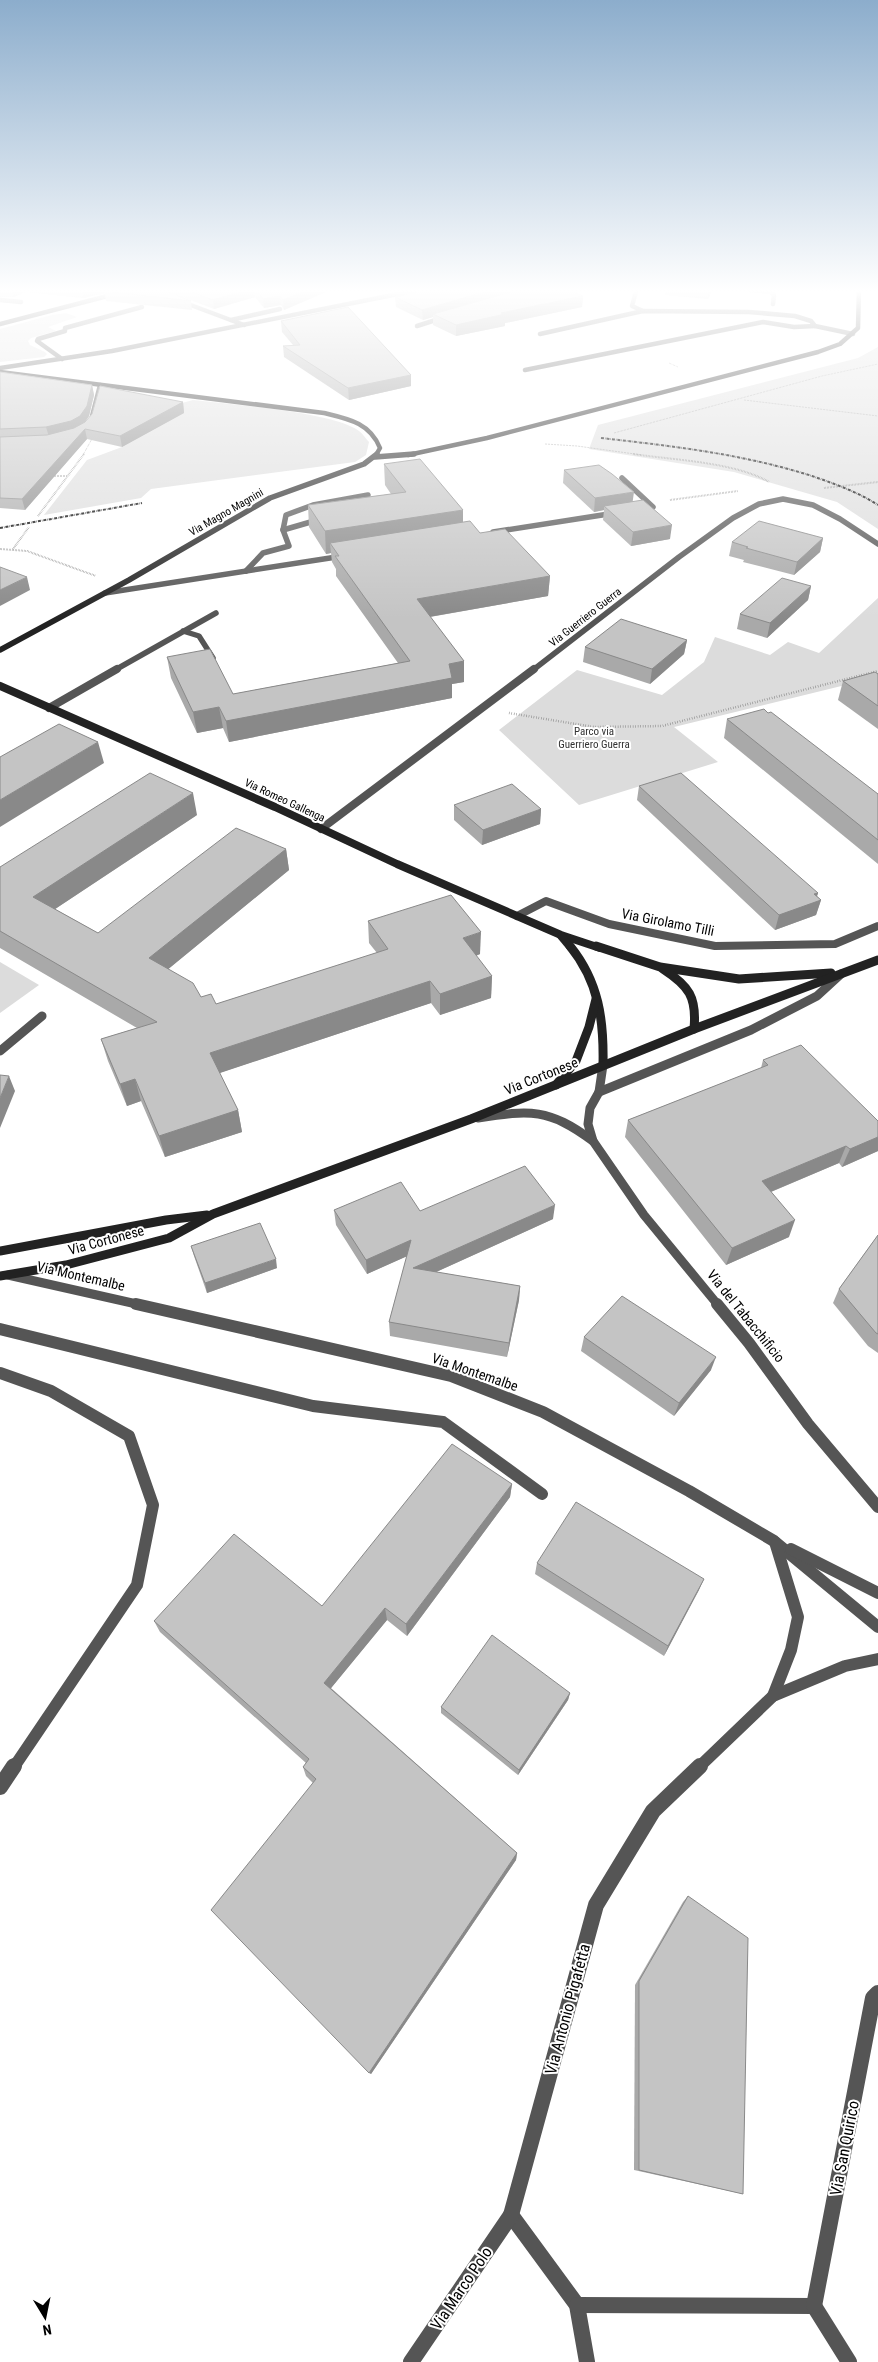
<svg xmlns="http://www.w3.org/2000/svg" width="878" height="2362" viewBox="0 0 878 2362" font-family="'Roboto Condensed',sans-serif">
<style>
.green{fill:#dcdcdc}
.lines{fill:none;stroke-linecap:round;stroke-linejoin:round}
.path-far2{stroke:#777;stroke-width:1;stroke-dasharray:0.5 1;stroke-linecap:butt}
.path-far1{stroke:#777;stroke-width:2;stroke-dasharray:0.5 1;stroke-linecap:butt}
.path{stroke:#777;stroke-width:2.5;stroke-dasharray:0.5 2;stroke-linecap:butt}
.lane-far4{stroke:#555;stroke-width:4.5}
.lane-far3{stroke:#555;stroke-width:5.5}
.lane-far2{stroke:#555;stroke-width:8}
.lane-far1{stroke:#555;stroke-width:12}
.lane{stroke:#555;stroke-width:16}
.street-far5{stroke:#555;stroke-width:4.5}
.street-far4{stroke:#555;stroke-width:5.5}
.street-far3{stroke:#555;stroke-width:8}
.street-far2{stroke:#555;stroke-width:9}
.street-far1{stroke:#555;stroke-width:12}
.street{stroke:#555;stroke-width:16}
.secondary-far3{stroke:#222;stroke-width:4.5}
.secondary-far2{stroke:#222;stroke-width:5.5}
.secondary-far1{stroke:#222;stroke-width:8}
.secondary{stroke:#222;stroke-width:9}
.rail{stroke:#000;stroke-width:2;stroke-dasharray:3 1 0.5 1;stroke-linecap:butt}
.wall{fill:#a9a9a9}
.shaded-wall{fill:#898989}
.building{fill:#c4c4c4;stroke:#898989}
.labels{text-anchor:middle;stroke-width:4;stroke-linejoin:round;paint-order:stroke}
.far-street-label{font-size:11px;fill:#000;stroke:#fff}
.far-park-label{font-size:11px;fill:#333;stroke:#fff}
.street-label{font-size:14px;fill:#000;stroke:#fff}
.near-street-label{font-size:16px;fill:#000;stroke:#fff}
</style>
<rect width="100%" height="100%" fill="#fff"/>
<g class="green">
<path d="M66 313 77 317 48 327 56 331 31 338 28 341 30 345 45 352 47 354 44 357 0 362V329L52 315Z"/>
<path d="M878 347V529L837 502 734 472 589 449 598 425 858 358Z"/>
<path d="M193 400C227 404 334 412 359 431 363 434 366 439 369 442L366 455 355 462 151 489 141 498 44 515 87 460 122 447 184 413 164 408Z"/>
<path d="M878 598V677L674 727 718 762 579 805 499 730 577 670 662 695 704 662 715 637 770 655 788 642 819 653Z"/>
<path d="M0 962 39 985 0 1013Z"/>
</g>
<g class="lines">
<g class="path-far2">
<path d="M669 363 678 367"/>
<path d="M744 400 878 416"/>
<path d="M614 433 822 376 878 364"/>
<path d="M545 444 577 446 642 455"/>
<path d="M83 455 93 437"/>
</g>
<g class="path-far1">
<path d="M633 454C673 460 735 462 769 482"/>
<path d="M51 476H67"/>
<path d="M824 488 878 482"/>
<path d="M670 500 738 491"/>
<path d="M38 516 84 454"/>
<path d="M0 549 27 551 96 576"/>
<path d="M13 549 29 527"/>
</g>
<path class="path" d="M509 713 594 727 662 726 878 671"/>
<g class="lane-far4">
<path d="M637 288 632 306 643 311"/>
<path d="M727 288 771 292 774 295 773 304"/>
<path d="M180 301 244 325"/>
<path d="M231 320 280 309"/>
<path d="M417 326 445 317"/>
<path d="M62 359 37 341 38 339 65 331V328L142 307"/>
<path d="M525 370 763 322 794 327 815 326"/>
</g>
<g class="lane-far3">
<path d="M183 631 199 636 213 658"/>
<path d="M115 670 216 613"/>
</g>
<path class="lane-far2" d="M49 708 117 669"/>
<g class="lane-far1">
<path d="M0 1329 313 1406 443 1422 542 1494"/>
<path d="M0 1373 51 1391 129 1436 153 1505 137 1585 14 1767"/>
</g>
<path class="lane" d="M0 1787 14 1766"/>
<g class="street-far5">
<path d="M0 300 21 302"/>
<path d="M540 334 643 311 749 312 795 316 811 321 815 326 853 334"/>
<path d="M0 368 112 351 428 288"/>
<path d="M92 416 100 385"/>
</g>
<g class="street-far4">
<path d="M622 478 653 507 639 509"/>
<path d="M283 530 321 519"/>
<path d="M493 532 615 513"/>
<path d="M246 571 263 553 289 546 283 530 286 515 313 505 368 495"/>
<path d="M105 593 343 556"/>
<path d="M533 670 679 557 733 518 759 504 783 499 813 505 840 519 878 544"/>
</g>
<g class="street-far3">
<path d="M321 829 534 669"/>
<path d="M517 916 546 901 609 924 715 946 835 944 878 926"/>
</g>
<g class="street-far2">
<path d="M0 1051 42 1016"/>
<path d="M603 1065 599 1092 590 1108 588 1124 593 1141 644 1215 718 1305"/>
<path d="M599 1092 751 1030 817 996 841 974"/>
<path d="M478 1118C531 1110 548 1108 593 1141"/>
<path d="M8 1275 141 1305"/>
</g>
<g class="street-far1">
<path d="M136 1304 451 1376 543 1412 689 1491 774 1541 878 1627"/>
<path d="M717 1304 749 1343 808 1424 878 1507"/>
<path d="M791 1549 878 1593"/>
<path d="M773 1696 791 1650 798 1617 775 1542"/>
<path d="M699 1767 773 1696 845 1666 878 1659"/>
</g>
<g class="street">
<path d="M511 2215 577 2305 587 2362"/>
<path d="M577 2305 814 2306 849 2362"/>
<path d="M814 2306 873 1998 878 1993"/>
<path d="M411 2362 511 2215 596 1905 653 1811 700 1766"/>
</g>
<g class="secondary-far3">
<path d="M0 324 138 288"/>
<path d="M0 372 324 413C349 419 370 423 380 448L376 455"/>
<path d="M408 455 487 438 818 352 840 344 858 328 859 288"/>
</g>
<g class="secondary-far2">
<path d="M375 457 414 454"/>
<path d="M0 650 129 580 270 498 364 464 377 454"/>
</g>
<g class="secondary-far1">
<path d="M0 686 275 807 397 864 561 935 600 948"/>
<path d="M561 936 571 948"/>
</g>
<g class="secondary">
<path d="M570 946C599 982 604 1020 603 1065"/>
<path d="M596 946 660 967 739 979 831 973"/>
<path d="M663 969C689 986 697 997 694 1029"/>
<path d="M556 1085 576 1061 589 1027 596 999"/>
<path d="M0 1251 166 1220 207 1215"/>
<path d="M0 1276 66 1265 169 1238 213 1214 471 1119 694 1029 878 960"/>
</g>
<g class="rail">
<path d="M601 438C672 446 743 454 812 476 835 484 858 492 878 505"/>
<path d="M0 528 142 503"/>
</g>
</g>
<g class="wall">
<path d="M0 288H335L284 310 281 305 264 308 255 297 214 309 180 296 191 301 192 310 106 301 105 293 83 298 25 292 14 297H0Z"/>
<path d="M666 288H713L708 299 665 295Z"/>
<path d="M583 296 582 307 505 323V326L456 336 433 325V317L423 320 396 307 395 297Z"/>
<path d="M281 321 411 375V386L349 400 284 357 283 346 293 345 282 332Z"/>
<path d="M0 372 92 385 94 395 89 416 85 422 183 402 184 413 122 447 87 439 25 510 0 508Z"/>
<path d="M384 464 463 523 550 576 548 596 430 617 464 661V682L452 684V698L229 742 223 728 197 733 171 678 167 657 233 694 398 663 336 576V569L332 562 331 553 326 554 309 527 308 505 391 494 385 485Z"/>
<path d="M564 470 633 502 670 539 631 546 603 520 604 510 594 512 563 483Z"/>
<path d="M823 538 820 552 794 575 743 562 744 560 729 556 732 542Z"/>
<path d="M811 586 808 600 767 638 737 629 740 614Z"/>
<path d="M687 640 684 654 650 684 583 662 585 647Z"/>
<path d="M878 674V729L838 700 843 681Z"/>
<path d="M727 719 878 794V864L724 738Z"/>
<path d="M639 786 818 893 817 896 821 900 816 915 775 930 637 800Z"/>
<path d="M454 805 541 809 540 824 482 845 454 820Z"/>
<path d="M197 815 55 909 98 933 286 849 289 870 168 969 201 997 216 1004 377 953 369 943 368 921 480 954 476 956 492 976 491 998 440 1015 431 1003 219 1073 238 1110 242 1132 165 1157 141 1101 127 1106 108 1061 101 1039 137 1028 0 948V867Z"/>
<path d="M763 1060 878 1121V1151L842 1167 839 1163 771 1192 789 1237 726 1265 625 1137 628 1120 761 1068Z"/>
<path d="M334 1210 420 1211 553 1219 436 1272 520 1286 519 1300 507 1357 390 1336 389 1322 407 1256 367 1274 336 1225Z"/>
<path d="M878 1235V1353L868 1346 833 1303 839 1289Z"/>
<path d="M191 1246 277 1268 207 1293 194 1256Z"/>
<path d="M584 1337 711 1370 674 1416 581 1351Z"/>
<path d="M512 1484 510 1497 407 1636 387 1620 331 1688 517 1853 516 1860 371 2074 313 1783 306 1776 303 1767 306 1763 160 1632 154 1621 322 1606Z"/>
<path d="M537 1563 704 1579 664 1656 535 1574Z"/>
<path d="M570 1693 568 1700 518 1775 441 1713V1707Z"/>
<path d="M688 1896 743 2194 634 2170 635 1985 683 1902Z"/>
</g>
<g class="shaded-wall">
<path d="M12 288H24L25 292 14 297Z"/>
<path d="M85 288H122L104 291 105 293 83 298 82 289Z"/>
<path d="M164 288H170V293L165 295Z"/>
<path d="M254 288 255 297 214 309 213 300Z"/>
<path d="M312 288H335L284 310 283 300Z"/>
<path d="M498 288H528L433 314V317L423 320 422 310Z"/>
<path d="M709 288H713L708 299Z"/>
<path d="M280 296 281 305 264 308 263 299Z"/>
<path d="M583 296 582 307 505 323V326L456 336V325L501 313Z"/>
<path d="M411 375V386L349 400 348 388Z"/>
<path d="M92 385 94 395 89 416 82 426 49 437 46 427Z"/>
<path d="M183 402 184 413 122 447 120 436Z"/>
<path d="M85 429 87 439 25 510 22 499Z"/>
<path d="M634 492 632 506H604V510L594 512 595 498Z"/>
<path d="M463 510V532L330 543 331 553 326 554 325 531Z"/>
<path d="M672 525 670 539 631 546 633 532Z"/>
<path d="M823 538 820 552 794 575 797 562Z"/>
<path d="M550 576 548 596 417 619V599Z"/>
<path d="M27 577 30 590 0 606V590Z"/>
<path d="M811 586 808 600 767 638 770 623Z"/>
<path d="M687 640 684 654 650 684 652 669Z"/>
<path d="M464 661V682L452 684V698L229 742 226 721 449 664Z"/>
<path d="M219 707 223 728 197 733 193 712Z"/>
<path d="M98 742 104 763 0 827V800Z"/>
<path d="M193 793 197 815 40 919 33 897Z"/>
<path d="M541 809 540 824 482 845 483 830Z"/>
<path d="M286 849 289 870 155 980 149 958Z"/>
<path d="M818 893 815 902 821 900 816 915 775 930 779 915 814 894Z"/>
<path d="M481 932 480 954 463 960V938Z"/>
<path d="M492 976 491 998 440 1015V994Z"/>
<path d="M430 981 431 1003 214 1075 210 1053Z"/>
<path d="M9 1076 15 1091 0 1128V1098Z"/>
<path d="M135 1079 141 1101 127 1106 120 1084Z"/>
<path d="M238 1110 242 1132 165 1157 159 1136Z"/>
<path d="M878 1137V1151L842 1167 850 1149Z"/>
<path d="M846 1146 839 1163 756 1198 762 1181Z"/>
<path d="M555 1205 553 1219 414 1282 413 1268Z"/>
<path d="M795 1220 789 1237 726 1265 732 1248Z"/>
<path d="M411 1240 412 1254 367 1274 366 1260Z"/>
<path d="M276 1259 277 1268 207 1293 205 1283Z"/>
<path d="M520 1286 519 1300 507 1357 509 1343Z"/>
<path d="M716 1357 711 1370 674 1416 679 1403Z"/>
<path d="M512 1484 510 1497 407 1636 406 1624Z"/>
<path d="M704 1579 699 1590 664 1656 668 1646Z"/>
<path d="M385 1608 387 1620 327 1693 324 1683Z"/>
<path d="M570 1693 568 1700 518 1775 519 1770Z"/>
<path d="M517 1853 516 1860 371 2074 369 2073Z"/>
</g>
<g class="building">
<path d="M117 288H165L166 291 191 301 104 291Z"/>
<path d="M181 288H254L213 300Z"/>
<path d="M255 288H312L283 300 280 296 263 299Z"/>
<path d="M436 288H498L422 310 395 297Z"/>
<path d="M525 288H565L583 296 501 313 505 314 456 325 433 314Z"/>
<path d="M348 307 411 375 348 388 283 346 300 345 281 321Z"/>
<path d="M0 372 92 385 87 406 80 416 71 421 46 427 0 429Z"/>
<path d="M100 386 183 402 120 436 85 429 22 499 0 498V437L47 435 74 428 85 422 92 414Z"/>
<path d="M420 459 463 510 325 531 308 505 406 492 384 464Z"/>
<path d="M599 465 612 474 634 492 595 498 564 470Z"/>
<path d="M643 500 672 525 633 532 604 506Z"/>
<path d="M470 521 480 533 505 529 550 576 417 599 464 661 449 664 452 678 226 721 219 707 193 712 167 657 210 649 233 694 410 661 335 556H339L330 543Z"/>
<path d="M759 521 823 538 797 562 746 548 748 547 732 542Z"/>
<path d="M0 567 27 577 0 590Z"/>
<path d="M782 578 811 586 770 623 740 614Z"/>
<path d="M621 619 687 640 652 669 585 647Z"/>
<path d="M875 672 878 674V706L843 681Z"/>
<path d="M764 709 768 713 771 712 878 794V840L727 719Z"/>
<path d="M59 724 98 742 0 800V757Z"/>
<path d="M150 773 193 793 33 897 98 933 236 828 286 849 149 958 193 983 201 997 211 994 216 1004 388 949 368 921 451 895 481 932 463 938 492 976 440 994 430 981 210 1053 238 1110 159 1136 135 1079 120 1084 101 1039 157 1022 0 931V867Z"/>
<path d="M681 773 818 893 814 894 821 900 779 915 639 786Z"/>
<path d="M512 784 541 809 483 830 454 805Z"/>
<path d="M801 1045 878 1121V1137L850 1149 846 1146 762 1181 795 1220 732 1248 628 1120 768 1065 763 1060Z"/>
<path d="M0 1075 9 1076 0 1098Z"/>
<path d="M525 1166 555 1205 413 1268 520 1286 509 1343 389 1322 411 1240 366 1260 334 1210 401 1182 420 1211Z"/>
<path d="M260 1223 276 1259 205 1283 191 1246Z"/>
<path d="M878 1235V1334L876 1333 839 1289Z"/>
<path d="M622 1296 716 1357 679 1403 584 1337Z"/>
<path d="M452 1444 512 1484 406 1624 385 1608 324 1683 517 1853 369 2073 211 1910 316 1779 303 1767 309 1759 154 1621 234 1534 322 1606Z"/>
<path d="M576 1502 704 1579 668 1646 537 1563Z"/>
<path d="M492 1635 570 1693 519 1770 441 1707Z"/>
<path d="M688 1896 748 1938 743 2194 639 2170V1981Z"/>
</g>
<linearGradient id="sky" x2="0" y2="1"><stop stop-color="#8cadcc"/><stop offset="0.47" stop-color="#fff"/><stop offset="1" stop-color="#fff" stop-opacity="0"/></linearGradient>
<rect width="878" height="619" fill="url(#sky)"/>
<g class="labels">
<g class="far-street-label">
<text transform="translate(226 512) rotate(-30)" y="4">Via Magno Magnini</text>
<text transform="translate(585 617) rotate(-38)" y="4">Via Guerriero Guerra</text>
<text transform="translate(285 800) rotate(25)" y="4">Via Romeo Gallenga</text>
</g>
<g class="far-park-label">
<text x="594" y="735">Parco via<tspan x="594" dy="13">Guerriero Guerra</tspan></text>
</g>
<g class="street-label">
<text transform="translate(668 922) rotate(11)" y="5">Via Girolamo Tilli</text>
<text transform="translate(541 1076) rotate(-22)" y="5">Via Cortonese</text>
<text transform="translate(106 1240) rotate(-15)" y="5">Via Cortonese</text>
<text transform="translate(81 1276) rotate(13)" y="5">Via Montemalbe</text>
<text transform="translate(746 1316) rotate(51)" y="5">Via del Tabacchificio</text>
<text transform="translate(475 1372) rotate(19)" y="5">Via Montemalbe</text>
</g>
<g class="near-street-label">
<text transform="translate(567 2009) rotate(-75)" y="6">Via Antonio Pigafetta</text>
<text transform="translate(844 2148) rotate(-79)" y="6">Via San Quirico</text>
<text transform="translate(461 2288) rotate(-56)" y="6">Via Marco Polo</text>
</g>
</g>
<g transform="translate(45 2317) rotate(170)" stroke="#ffffff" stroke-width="4" paint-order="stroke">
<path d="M0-4L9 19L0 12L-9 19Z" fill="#000000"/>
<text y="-8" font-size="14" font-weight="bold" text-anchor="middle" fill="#000000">N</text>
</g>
</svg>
